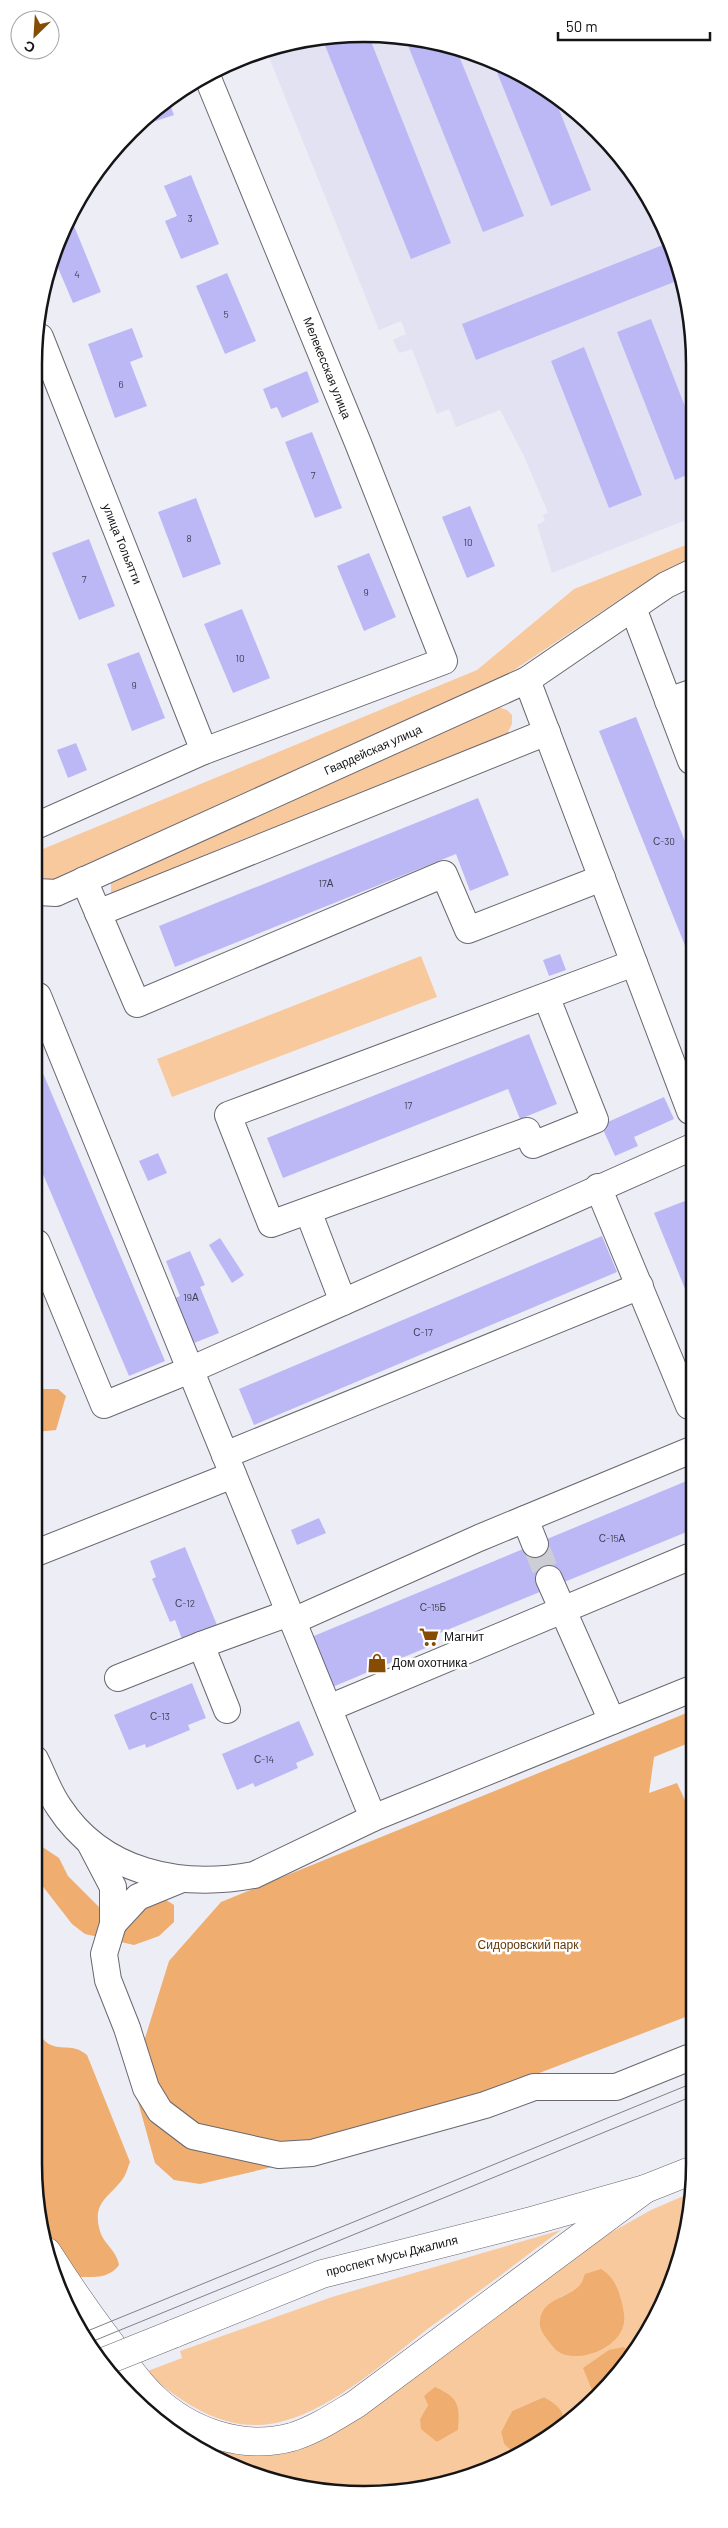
<svg xmlns="http://www.w3.org/2000/svg" width="728" height="2528" viewBox="0 0 728 2528" font-family="Barlow,sans-serif">
<style>
.built{fill:#e2e2f2}
.green{fill:#f9c99e;fill-rule:evenodd}
.forest{fill:#efad6f}
.building{fill:#bcb8f6}
.lines{fill:none;stroke-linecap:round;stroke-linejoin:round}
.minor-tunnel{stroke:#cdcdd5;stroke-width:26;stroke-dasharray:26 13;stroke-linecap:butt}
.minor-casing{stroke:#696870;stroke-width:28}
.major-casing{stroke:#696870;stroke-width:29}
.minor{stroke:#fff;stroke-width:26}
.major{stroke:#fff;stroke-width:28}
.tram{stroke:#818187;stroke-width:1}
.major-bridge-casing{stroke:#696870;stroke-width:29;stroke-linecap:butt}
.major-bridge{stroke:#fff;stroke-width:28}
.labels{text-anchor:middle;stroke-width:5;stroke-linejoin:round;paint-order:stroke}
.number-label{font-size:10px;fill:#3f3e50}
.street-label{font-size:12px;fill:#151518;stroke:#fff}
.poi-label{font-size:12px;fill:#151518;stroke:#fff;text-anchor:start}
.park-label{font-size:12px;fill:#643907;stroke:#fff}
.rim{fill:none;stroke:#151518;stroke-width:2.5}
</style>
<rect width="100%" height="100%" fill="#ededf6"/>
<path class="built" d="M364 34 428 40 529 78 598 131 660 218 691 321V518L552 573 537 525 545 521 543 515 548 513 524 456 500 410 456 427 449 409 437 414 412 349 399 353 393 340 406 334 401 321 379 330 266 50 299 40Z"/>
<g class="green">
<path d="M691 543V560L634 590 508 674 68 880 55 881 38 876V851L477 670 574 589Z"/>
<path d="M498 707 507 710 512 715V724L503 742 491 747 484 743 217 850 211 863 111 893V883Z"/>
<path d="M421 956 437 997 172 1097 157 1059Z"/>
<path d="M688 2194V2228L650 2329 632 2354 624 2347 594 2395H598L565 2426C565 2411 557 2404 544 2397L512 2411 501 2432 504 2444 517 2456 510 2460 450 2483 342 2494 298 2486 276 2476 264 2477 218 2460 163 2426 152 2416C198 2449 222 2456 278 2454L587 2246 651 2210ZM580 2286 614 2341 591 2354 560 2297 570 2293ZM428 2405 458 2430 437 2442 420 2419Z"/>
<path d="M561 2230C518 2262 476 2294 433 2325 386 2360 321 2422 260 2425 215 2427 178 2399 145 2372L182 2358 180 2351 332 2297Z"/>
</g>
<g class="forest">
<path d="M42 1389H58L66 1396 56 1430 36 1432V1390Z"/>
<path d="M689 1712V1743L654 1757 649 1793 677 1783 689 1809 688 2016 328 2154 200 2184 174 2180 155 2163 132 2080 169 1961 221 1902Z"/>
<path d="M35 1842 59 1858 68 1876 101 1909 163 1898 174 1905V1922L159 1936 134 1945 85 1934 72 1924 41 1884 35 1870Z"/>
<path d="M34 2020C37 2026 39 2034 43 2039 56 2054 71 2041 87 2055L130 2162C128 2166 127 2172 124 2177 111 2197 91 2201 100 2231 103 2243 117 2251 119 2265 109 2279 93 2277 78 2277L53 2252 40 2224 34 2164Z"/>
<path d="M601 2269C614 2277 618 2288 622 2303 623 2309 625 2316 624 2322 621 2346 585 2362 563 2354 556 2352 551 2344 547 2339 543 2334 539 2328 540 2321 542 2299 565 2299 578 2287 582 2284 583 2279 585 2274Z"/>
<path d="M624 2347 632 2354 612 2382 598 2395H594L583 2368 609 2350Z"/>
<path d="M435 2387C459 2398 460 2405 458 2430L437 2442 421 2429 420 2419 428 2405 424 2396Z"/>
<path d="M544 2397C557 2404 565 2411 565 2426L517 2456 504 2444 501 2432 512 2411Z"/>
</g>
<g class="building">
<path d="M368 34 451 243 411 259 322 38Z"/>
<path d="M405 38 428 40 457 51 524 216 483 232Z"/>
<path d="M494 65 529 78 554 97 591 190 551 206Z"/>
<path d="M168 99 174 115 141 126 140 123Z"/>
<path d="M191 175 219 244 181 259 165 221 177 216 164 186Z"/>
<path d="M70 216 101 292 73 303 53 256 59 238Z"/>
<path d="M668 243 679 280 476 360 462 324Z"/>
<path d="M227 273 256 341 225 354 196 286Z"/>
<path d="M651 319 691 422V473L675 480 617 332Z"/>
<path d="M132 328 143 357 130 362 147 406 115 418 88 344Z"/>
<path d="M584 347 642 495 609 508 551 361Z"/>
<path d="M307 371 319 402 282 418 277 407 271 409 263 389Z"/>
<path d="M312 432 342 508 315 518 285 442Z"/>
<path d="M196 498 221 564 183 578 158 512Z"/>
<path d="M470 506 495 566 467 578 442 517Z"/>
<path d="M89 539 115 606 79 620 52 553Z"/>
<path d="M369 553 396 617 364 631 337 566Z"/>
<path d="M242 609 270 678 233 693 204 624Z"/>
<path d="M139 652 165 718 132 731 107 664Z"/>
<path d="M636 717 690 854V958L599 731Z"/>
<path d="M76 743 87 770 68 778 57 750Z"/>
<path d="M478 798 509 875 470 891 456 854 175 967 159 926Z"/>
<path d="M560 954 566 970 549 976 543 960Z"/>
<path d="M529 1034 557 1104 520 1119 508 1089 283 1178 267 1138Z"/>
<path d="M37 1059 165 1361 129 1376 37 1160Z"/>
<path d="M664 1097 674 1119 634 1137 638 1146 615 1156 601 1125Z"/>
<path d="M158 1153 167 1173 148 1181 139 1161Z"/>
<path d="M690 1199V1301L654 1213Z"/>
<path d="M602 1236 617 1272 254 1425 239 1389Z"/>
<path d="M220 1238 244 1275 232 1283 209 1245Z"/>
<path d="M190 1251 205 1285 200 1287 219 1333 194 1343 175 1298 180 1296 166 1261Z"/>
<path d="M689 1480V1531L425 1639 428 1647 330 1688 309 1638Z"/>
<path d="M319 1518 326 1533 297 1545 291 1530Z"/>
<path d="M185 1547 217 1625 182 1639 175 1620 170 1622 152 1579 156 1577 150 1561Z"/>
<path d="M192 1683 206 1718 188 1725 190 1730 146 1748 145 1744 129 1750 114 1715Z"/>
<path d="M299 1721 314 1755 296 1763 298 1768 255 1787 253 1783 237 1790 222 1754Z"/>
</g>
<g class="lines">
<path class="minor-tunnel" d="M535 1544 549 1579"/>
<defs>
<g id="minor">
<path d="M40 337 204 751"/>
<path d="M633 608 691 761"/>
<path d="M527 680 690 1111"/>
<path d="M668 701 691 693"/>
<path d="M38 825 204 751 444 661 358 443 207 76"/>
<path d="M84 880 137 1004 444 874 468 930 602 878"/>
<path d="M38 892 56 893 527 680 666 585 691 573"/>
<path d="M98 913 547 732"/>
<path d="M38 996 373 1818"/>
<path d="M546 996 595 1120 533 1145 527 1131 271 1224 228 1115 634 963"/>
<path d="M598 1187 689 1406"/>
<path d="M308 1211 343 1302"/>
<path d="M37 1243 104 1405 190 1370 690 1148"/>
<path d="M225 1455 640 1286"/>
<path d="M525 1519 535 1544"/>
<path d="M36 1553 233 1475"/>
<path d="M549 1579 612 1721"/>
<path d="M293 1621 479 1538 689 1451"/>
<path d="M118 1678 201 1645"/>
<path d="M329 1708 689 1557"/>
<path d="M227 1710 201 1645 289 1613"/>
<path d="M35 1759C43 1775 49 1793 59 1807 102 1873 180 1889 254 1875L373 1818 689 1690"/>
<path d="M90 1843 113 1887V1924L104 1954 108 1980 127 2028 146 2088 160 2111 193 2136 279 2155 312 2153 485 2105 534 2087H616L688 2058"/>
<path d="M113 1924 138 1897 182 1879"/>
</g>
<g id="major">
<path d="M47 2252C66 2282 86 2311 107 2339 122 2359 135 2380 152 2396 188 2431 242 2451 292 2437 315 2430 336 2416 356 2404L645 2189"/>
<path d="M173 2334 322 2274 535 2220 645 2189 688 2172"/>
</g>
</defs>
<use href="#minor" class="minor-casing"/>
<use href="#major" class="major-casing"/>
<use href="#minor" class="minor"/>
<use href="#major" class="major"/>
<g class="tram">
<path d="M85 2332 688 2085"/>
<path d="M91 2342 688 2098"/>
</g>
<defs>
<path id="major-bridge" d="M103 2362 173 2334"/>
</defs>
<use href="#major-bridge" class="major-bridge-casing"/>
<use href="#major-bridge" class="major-bridge"/>
</g>
<defs>
<symbol id="supermarket-bare" viewBox="-9 -9 18 18"><path d="M-6-5.5h2.5l.6 2H6L4.5 2H-2.5L-4.4-4H-6ZM-1.5 3.2a1.3 1.3 0 1 0 .1 0ZM3 3.2a1.3 1.3 0 1 0 .1 0Z" fill="#864c01" stroke="#fff" stroke-width="2.5" paint-order="stroke"/></symbol>
<symbol id="shop-bare" viewBox="-9 -9 18 18"><path d="M-5-2.5h2.3a2.7 3.5 0 0 1 5.4 0H5L5.5 6h-11ZM-1.5-2.5h3a1.5 2.3 0 0 0-3 0Z" fill="#864c01" stroke="#fff" stroke-width="2.5" paint-order="stroke"/></symbol>
</defs>
<g fill-rule="evenodd">
<use href="#supermarket-bare" x="415" y="1623" width="28" height="28"/>
<use href="#shop-bare" x="363" y="1649" width="28" height="28"/>
</g>
<g class="labels">
<g class="number-label">
<text x="190" y="222">3</text>
<text x="77" y="278">4</text>
<text x="226" y="318">5</text>
<text x="121" y="388">6</text>
<text x="313" y="479">7</text>
<text x="189" y="542">8</text>
<text x="468" y="546">10</text>
<text x="84" y="583">7</text>
<text x="366" y="596">9</text>
<text x="240" y="662">10</text>
<text x="134" y="689">9</text>
<text x="664" y="845">С-30</text>
<text x="326" y="887">17А</text>
<text x="408" y="1109">17</text>
<text x="191" y="1301">19А</text>
<text x="423" y="1336">С-17</text>
<text x="612" y="1542">С-15А</text>
<text x="185" y="1607">С-12</text>
<text x="433" y="1611">С-15Б</text>
<text x="160" y="1720">С-13</text>
<text x="264" y="1763">С-14</text>
</g>
<g class="street-label">
<text transform="translate(327 368) rotate(68)" y="4">Мелекесская улица</text>
<text transform="translate(122 544) rotate(68)" y="4">улица Тольятти</text>
<text transform="translate(373 750) rotate(-24)" y="4">Гвардейская улица</text>
<text transform="translate(392 2256) rotate(-14)" y="4">проспект Мусы Джалиля</text>
</g>
<g class="poi-label">
<text x="444" y="1641">Магнит</text>
<text x="392" y="1667">Дом охотника</text>
</g>
<g class="park-label">
<text x="528" y="1949">Сидоровский парк</text>
</g>
</g>
<path d="M0 0H728V2528H0ZM364 42H364A322 322 0 0 1 686 364V2164A322 322 0 0 1 364 2486H364A322 322 0 0 1 42 2164V364A322 322 0 0 1 364 42Z" fill="#fff" fill-rule="evenodd"/>
<path class="rim" d="M364 42H364A322 322 0 0 1 686 364V2164A322 322 0 0 1 364 2486H364A322 322 0 0 1 42 2164V364A322 322 0 0 1 364 42Z"/>
<g transform="translate(35 35) rotate(205)"><circle r="24" fill="#ffffff" stroke="#a1a1a3"/>
<path d="M0-4L9 19L0 12L-9 19Z" fill="#864c01"/>
<text y="-8" font-size="14" font-weight="bold" text-anchor="middle" fill="#151518">С</text>
</g>
<path d="M558 32v8h152v-8" fill="none" stroke="#151518" stroke-width="2.5"/>
<text x="566" y="32" font-size="15" fill="#151518" stroke="#ffffff" stroke-width="4" paint-order="stroke">50 m</text>
</svg>
